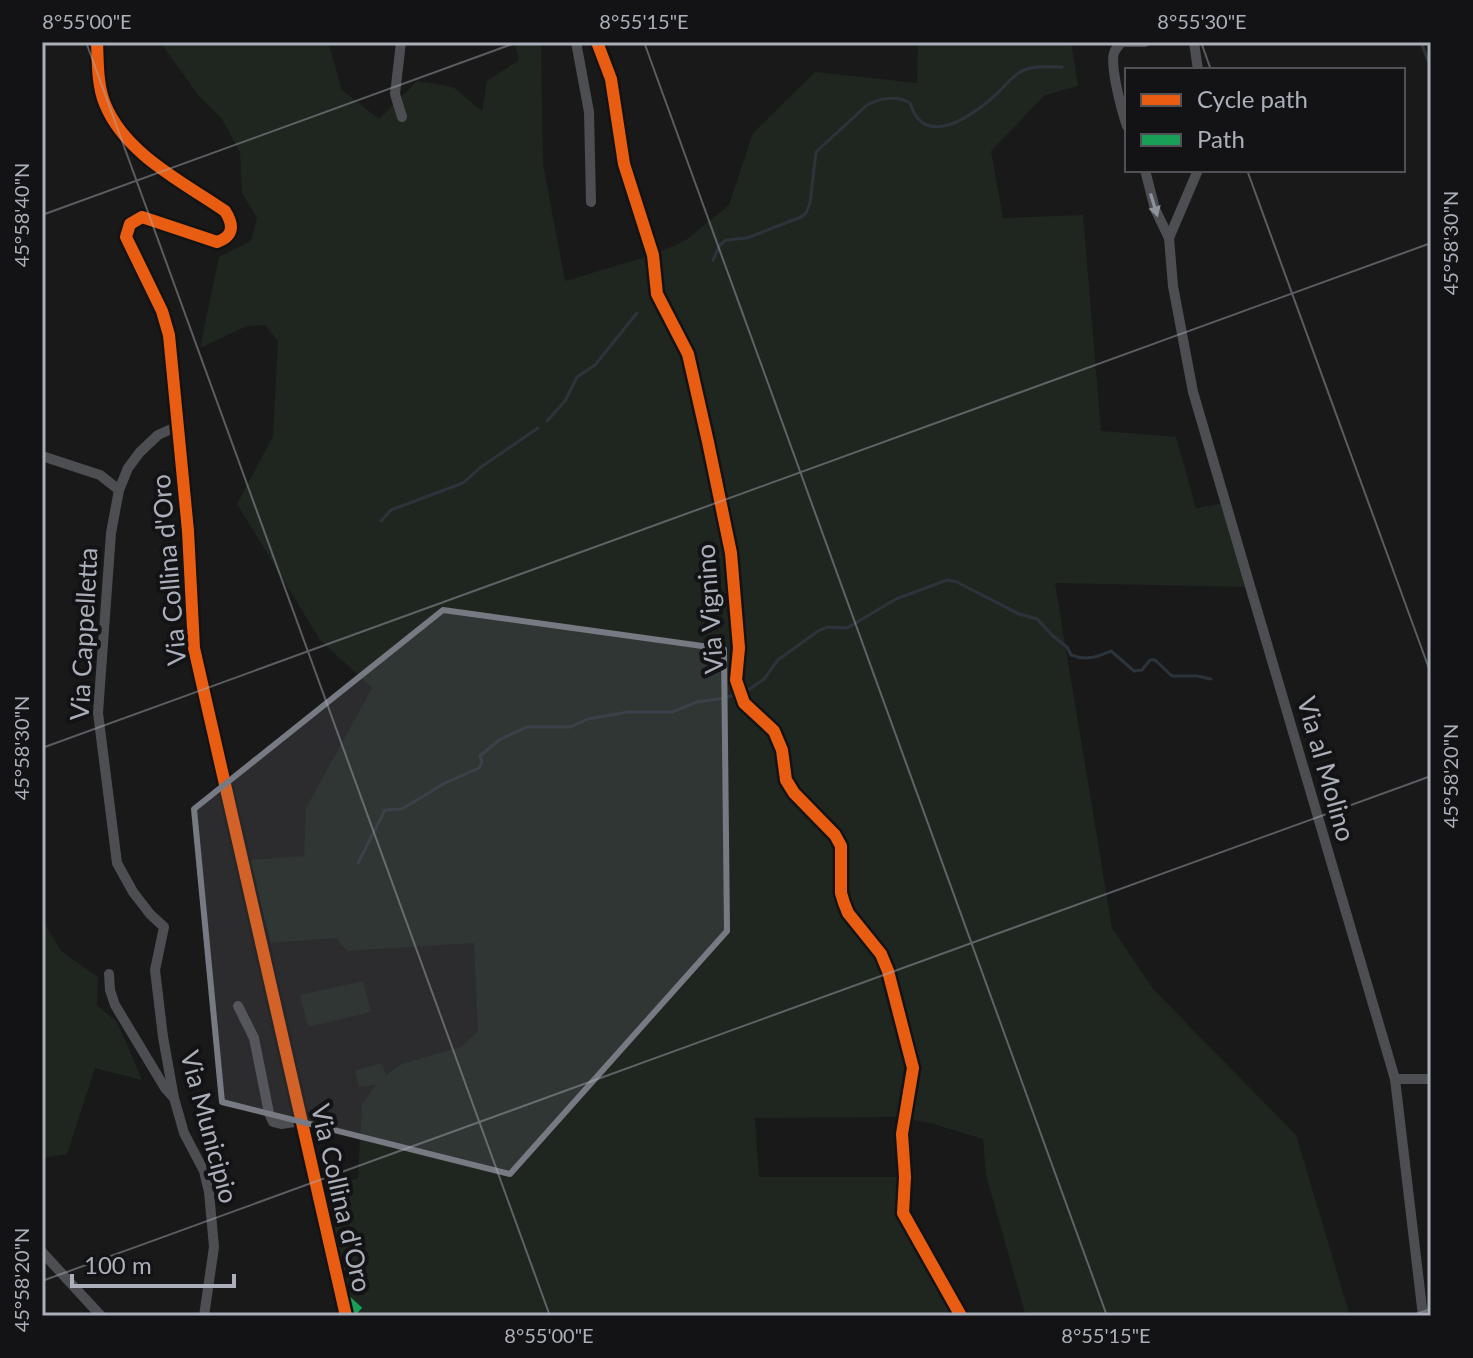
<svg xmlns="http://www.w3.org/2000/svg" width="1473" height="1358" viewBox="0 0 1473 1358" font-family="Lato,sans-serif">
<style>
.green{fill:#1f2620}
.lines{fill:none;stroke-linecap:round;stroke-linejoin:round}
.stream{stroke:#2c343b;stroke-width:3}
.street{stroke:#4d4e52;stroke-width:10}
.secondary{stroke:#4c4c50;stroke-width:14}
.quiet{stroke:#1a9f57;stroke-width:10;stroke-dasharray:20 10;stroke-linecap:butt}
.cycleway-casing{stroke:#131315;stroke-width:17}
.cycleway{stroke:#e95d12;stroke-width:12}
.oneway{fill:#8e929b}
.marked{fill:#777a82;fill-opacity:0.2;stroke:#777a82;stroke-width:6;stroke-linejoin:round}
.ticks{fill:none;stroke:#aaafba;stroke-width:2;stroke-opacity:0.45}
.labels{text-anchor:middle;stroke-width:8;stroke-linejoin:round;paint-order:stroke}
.street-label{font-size:26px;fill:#aaafba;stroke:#131315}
.neatline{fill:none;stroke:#aaafba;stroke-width:3}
.ticks-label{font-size:20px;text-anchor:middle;fill:#aaafba}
</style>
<rect width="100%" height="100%" fill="#191919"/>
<g class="green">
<path d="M160 42H328L342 90 379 119 417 81 453 87 482 111 487 81 519 60 514 42H541L543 164 565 281 653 255 686 240 729 205 753 133 815 72 917 83 918 42H1071L1078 86 1045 95 991 151 1003 218 1083 215 1101 431 1176 437 1196 508 1225 503 1252 587 1055 583 1112 928 1153 989 1296 1135 1350 1316H1026L986 1175 983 1139 930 1123 897 1117 755 1118 759 1177H905L903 1213 961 1316H350L327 1202 343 1198 338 1182 358 1179 362 1104 376 1085 359 1087 355 1070 382 1063 386 1075 402 1064 461 1047 478 1031 474 943 347 951 336 938 271 943 248 860 304 856 306 808 372 688 320 640 237 504 273 436 278 341 265 325 247 326 200 348 219 257 251 241 257 218 242 193 240 152 222 119 199 96Z"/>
<path d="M42 919 61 951 98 977 97 1005 117 1022 142 1080 95 1068 67 1154 42 1158Z"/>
<path d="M363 981 371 1012 308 1027 300 995Z"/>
</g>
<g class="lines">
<g class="stream">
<path d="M1421 42 1431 68"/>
<path d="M713 260 720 245 726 240 747 238 801 217 806 213 810 203 816 152 867 105C880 98 897 95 910 103 924 148 967 119 991 99 1003 90 1010 76 1024 70 1036 65 1050 67 1062 67"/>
<path d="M547 421 565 401 577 377 595 365 637 313"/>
<path d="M381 521 391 510 463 483 481 467 538 428"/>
<path d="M358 863 385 810 402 809 445 783 479 768 482 762 480 756 499 740 527 727H570L588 719 628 712H672L697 702 725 698 750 689 764 679 778 660 818 631 827 627 847 628 896 599 947 580 957 582 1019 614 1037 619 1053 636 1067 647 1071 655C1087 661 1096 657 1111 651L1134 671 1142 670 1150 660H1155L1172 676H1197L1211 679"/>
</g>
<g class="street">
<path d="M401 42 395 94 402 117"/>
<path d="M576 42 589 112 591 202"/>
<path d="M597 42 611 79 624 164 653 255 657 294 688 354 708 442 731 553 739 648 736 680 744 703 774 731 782 750 786 780 794 793 835 835 841 846V893L844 903 848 913 881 954 888 971 913 1068 902 1134 905 1177 903 1213 961 1316"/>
<path d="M1117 42H1145"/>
<path d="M1121 42C1119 46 1115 49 1114 53 1110 67 1122 112 1127 126"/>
<path d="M1194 42 1198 70"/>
<path d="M1145 170 1155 209 1169 238"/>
<path d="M1198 170 1169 238 1173 286 1193 392 1395 1079 1423 1316"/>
<path d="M178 426 158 435 140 452 128 468 119 490 111 533 98 713 117 863 133 892 150 914 164 927 155 970 163 1037 174 1098 184 1133 204 1171 209 1192 214 1247 204 1316"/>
<path d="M42 456 100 475 119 490"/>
<path d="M109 974 110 990 115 1005 165 1088 172 1096"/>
<path d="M238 1006 254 1038 269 1113 273 1122 281 1124 301 1121"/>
<path d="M1395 1079H1431"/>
<path d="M42 1252 101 1316"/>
</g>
<path class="secondary" d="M97 42C98 62 97 85 105 104 125 154 183 182 225 211 234 225 234 236 217 242L142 217 130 224 126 237 162 311 169 335 188 531 194 648 346 1316"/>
<path class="quiet" d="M344 1298 364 1316"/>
<defs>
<g id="cycleway">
<path d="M97 42C98 62 97 85 105 104 125 154 183 182 225 211 234 225 234 236 217 242L142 217 130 224 126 237 162 311 169 335 188 531 194 648 346 1316"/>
<path d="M597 42 611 79 624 164 653 255 657 294 688 354 708 442 731 553 739 648 736 680 744 703 774 731 782 750 786 780 794 793 835 835 841 846V893L844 903 848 913 881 954 888 971 913 1068 902 1134 905 1177 903 1213 961 1316"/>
</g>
</defs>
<use href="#cycleway" class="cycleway-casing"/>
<use href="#cycleway" class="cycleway"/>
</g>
<defs><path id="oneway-solid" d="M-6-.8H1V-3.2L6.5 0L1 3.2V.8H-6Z" transform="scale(2)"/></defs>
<use class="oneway" href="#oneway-solid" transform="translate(1154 205) rotate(73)"/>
<path class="marked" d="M443 610 724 649 727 931 510 1174 222 1102 194 809Z"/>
<path class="ticks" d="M86 42 550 1316M644 42 1107 1316M1201 42 1211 70M1247 170 1431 674M42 215 518 42M42 748 1431 243M42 1281 1431 776M1410 1316 1431 1309"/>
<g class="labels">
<g class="street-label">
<text transform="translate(169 570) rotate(-95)" y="9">Via Collina d'Oro</text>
<text transform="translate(710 609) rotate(-94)" y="9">Via Vignino</text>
<text transform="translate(84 634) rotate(-87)" y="9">Via Cappelletta</text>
<text transform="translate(1326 769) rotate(74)" y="9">Via al Molino</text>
<text transform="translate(209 1127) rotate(75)" y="9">Via Municipio</text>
<text transform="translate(341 1198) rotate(77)" y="9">Via Collina d'Oro</text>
</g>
</g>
<rect width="1473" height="1358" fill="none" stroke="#131315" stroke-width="88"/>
<rect x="1125" y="68" width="280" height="104" fill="#131315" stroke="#4f5157" stroke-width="2"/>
<rect x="1141" y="94" width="40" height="12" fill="#e95d12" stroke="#4f5157" stroke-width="2"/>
<text x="1197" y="108" font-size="24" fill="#aaafba">Cycle path</text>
<rect x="1141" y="134" width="40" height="12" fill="#1a9f57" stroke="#4f5157" stroke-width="2"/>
<text x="1197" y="148" font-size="24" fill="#aaafba">Path</text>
<path d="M72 1274v12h162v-12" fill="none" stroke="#aaafba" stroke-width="4"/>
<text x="84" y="1274" font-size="24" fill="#aaafba" stroke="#131315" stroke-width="6" paint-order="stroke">100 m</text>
<rect x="44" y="44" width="1385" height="1270" class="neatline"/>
<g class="ticks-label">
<text x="87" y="29">8°55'00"E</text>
<text x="644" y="29">8°55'15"E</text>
<text x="1202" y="29">8°55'30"E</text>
<text transform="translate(22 215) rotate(-90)" y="7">45°58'40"N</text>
<text transform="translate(1451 243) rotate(-90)" y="7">45°58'30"N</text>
<text transform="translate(22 748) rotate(-90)" y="7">45°58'30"N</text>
<text transform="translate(1451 776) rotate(-90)" y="7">45°58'20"N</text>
<text transform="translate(22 1280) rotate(-90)" y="7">45°58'20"N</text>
<text x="549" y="1343">8°55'00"E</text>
<text x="1106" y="1343">8°55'15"E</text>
</g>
</svg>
